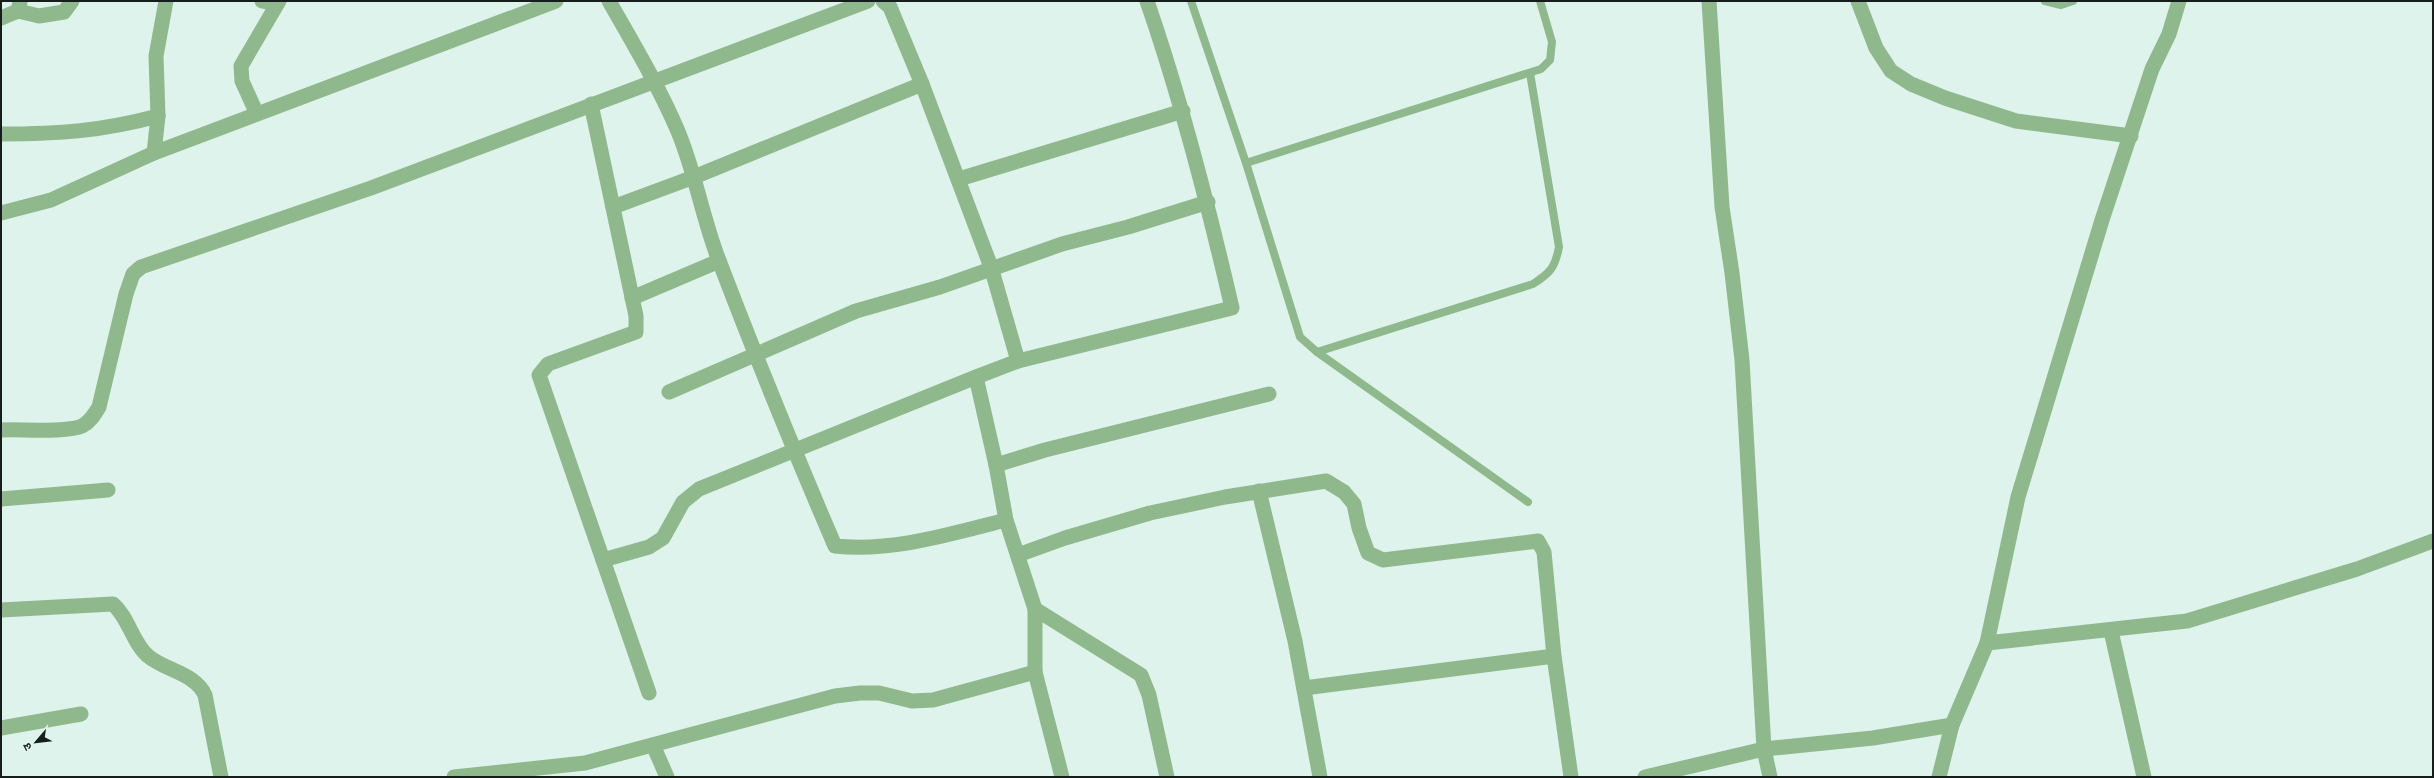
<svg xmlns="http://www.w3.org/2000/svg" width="2434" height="778" viewBox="0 0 2434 778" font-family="'Open Sans','Noto Sans Devanagari',sans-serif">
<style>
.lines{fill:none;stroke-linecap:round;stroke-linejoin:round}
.service{stroke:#8fb98c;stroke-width:8}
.minor{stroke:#8fb98c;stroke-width:15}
</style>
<rect width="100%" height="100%" fill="#ddf3ec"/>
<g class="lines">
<g class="service">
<path d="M1191 1 1246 163 1541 69 1550 60 1552 42 1540 1"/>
<path d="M2045 1 2061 5 2073 1"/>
<path d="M1246 163 1300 337 1317 352 1528 502"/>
<path d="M1317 352 1533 284C1550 273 1555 268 1559 247L1530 73"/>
</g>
<g class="minor">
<path d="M262 1 277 4"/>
<path d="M609 1C633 43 658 85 677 129 695 171 702 216 718 258 755 355 794 451 835 546 893 552 950 534 1006 520"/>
<path d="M883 1 890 7 922 84 991 267 1018 361"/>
<path d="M1709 1 1722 207 1732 273 1742 360 1764 749 1770 777"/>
<path d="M1858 1 1876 48 1891 71 1911 84 1945 98 2016 121 2131 136"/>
<path d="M2179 1 2169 34 2152 69 2102 220 2018 497 1987 643 2187 621 2357 569 2433 541"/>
<path d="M18 11 39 16 64 12 72 1"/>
<path d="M1 18 18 11 20 2"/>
<path d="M591 104 636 316V332L548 364 539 375 649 693"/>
<path d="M256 112 242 81 241 66 279 1"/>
<path d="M1 134C59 134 102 131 158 116"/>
<path d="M154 153 158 116 156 56 166 1"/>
<path d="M959 179 1183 111"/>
<path d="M613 207 694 177 922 84"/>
<path d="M1 213 51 200 154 153 556 1"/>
<path d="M632 298 719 261"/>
<path d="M976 377 996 465 1006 520 1035 609V672L1062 777"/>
<path d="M669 392 856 311 940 287 1062 244 1128 227 1208 202"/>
<path d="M1 430C20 429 67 433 82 426 90 422 94 415 99 407L126 294 133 274 141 267 371 188 868 1"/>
<path d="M996 465 1045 450 1269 394"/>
<path d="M1259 491 1295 641 1320 777"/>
<path d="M1 499 108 490"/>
<path d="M1018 555 1065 538 1150 513 1225 497 1326 481 1344 492 1354 504 1359 528 1368 553 1383 560 1538 541 1544 552 1554 656 1571 777"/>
<path d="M603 560 649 547 663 538 683 502 699 489 976 377 1018 361 1232 308C1208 204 1182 102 1147 1"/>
<path d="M1035 609 1141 675 1149 695 1167 777"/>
<path d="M1 610 113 604C129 618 132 642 148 656 166 671 195 673 205 695L221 777"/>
<path d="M2111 631 2144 777"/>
<path d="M1304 688 1554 656"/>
<path d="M1 728 81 714"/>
<path d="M653 745 667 777"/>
<path d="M454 777 585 763 835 696 860 693H879L912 701 933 700 1035 672"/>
<path d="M1645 777 1764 749 1873 738 1952 725"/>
<path d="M1939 777 1952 725 1987 643"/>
</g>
</g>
<rect width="2434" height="778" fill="none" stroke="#151e1b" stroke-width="4"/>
<g transform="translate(36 742) rotate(242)" stroke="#ddf3ec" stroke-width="3" paint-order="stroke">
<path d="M0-3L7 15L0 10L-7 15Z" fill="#151e1b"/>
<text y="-6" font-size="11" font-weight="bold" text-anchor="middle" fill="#151e1b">उ</text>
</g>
</svg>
